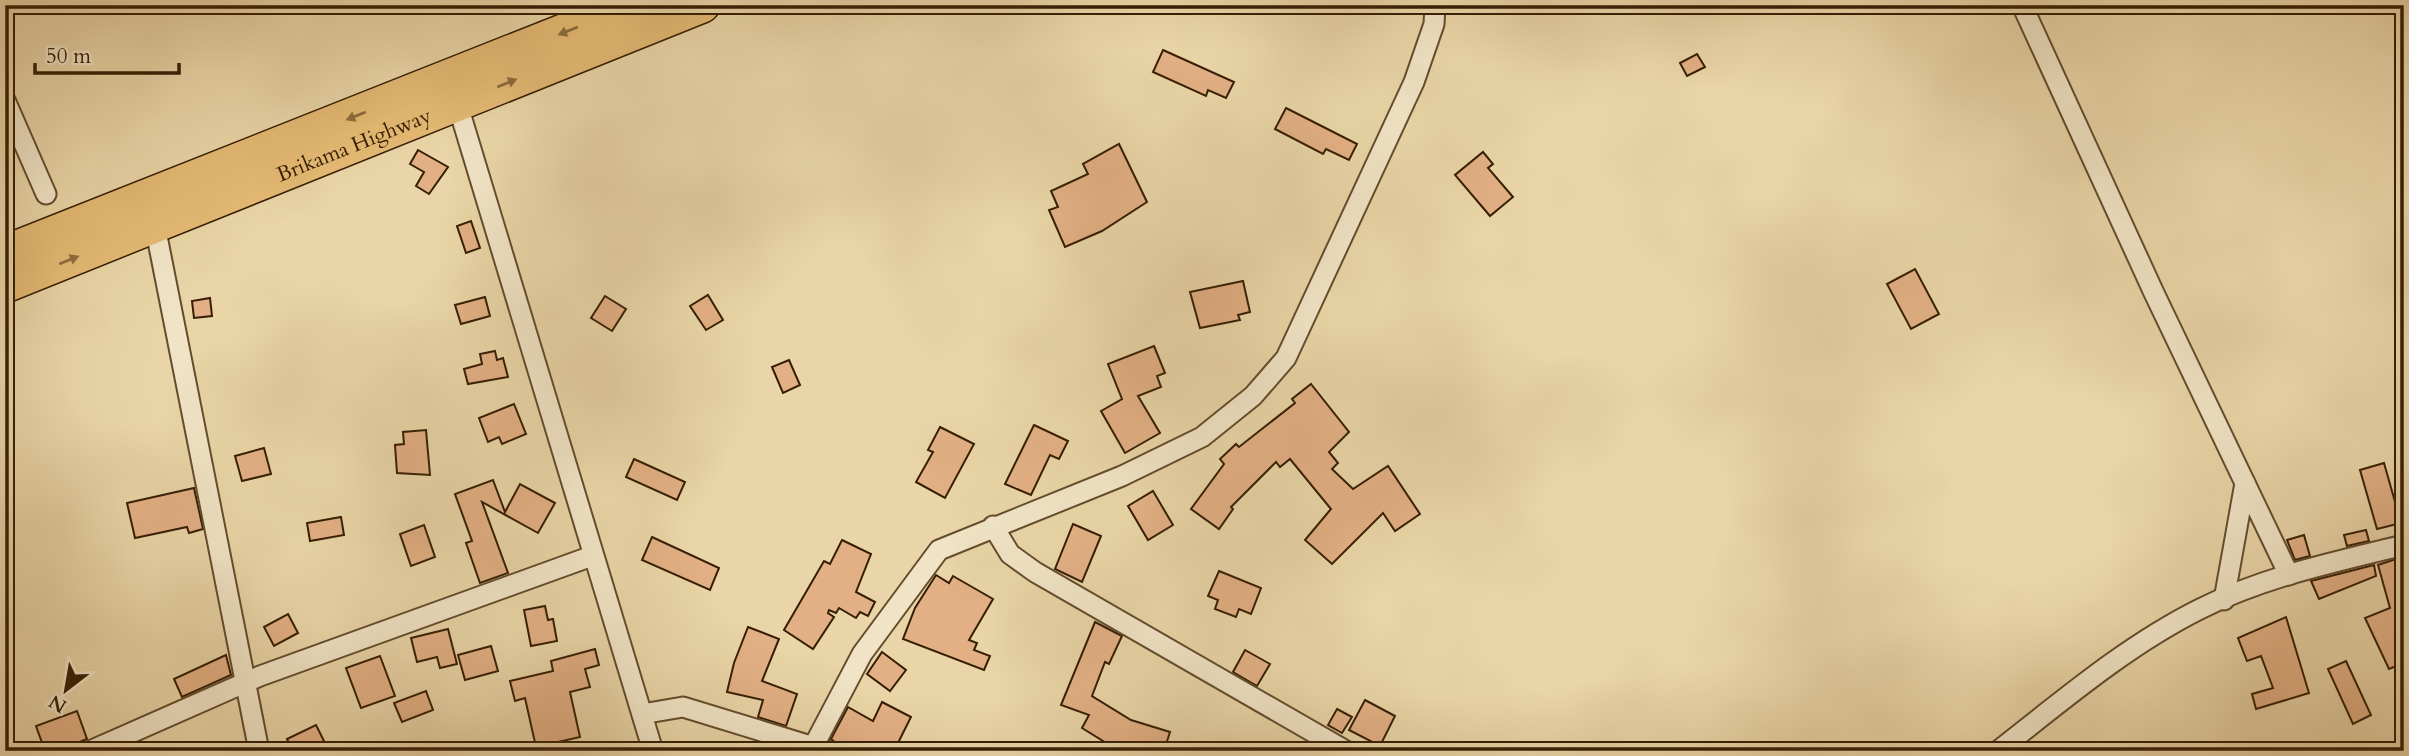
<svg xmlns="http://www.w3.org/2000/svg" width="2409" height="756" viewBox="0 0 2409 756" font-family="Cardo,serif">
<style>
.building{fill:#e2b084;stroke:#361e04;stroke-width:2}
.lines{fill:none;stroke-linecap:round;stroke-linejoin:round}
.street-casing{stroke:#634c2d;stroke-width:23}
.highway-casing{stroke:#361e04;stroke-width:38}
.street{stroke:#f1e4c6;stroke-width:19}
.highway{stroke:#e4ba74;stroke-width:35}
.oneway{fill:#8d6c3c}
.labels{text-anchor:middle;stroke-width:5;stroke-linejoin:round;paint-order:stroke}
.street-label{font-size:21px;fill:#361e04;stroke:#f1e4c6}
</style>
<rect width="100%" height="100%" fill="#e9d5a7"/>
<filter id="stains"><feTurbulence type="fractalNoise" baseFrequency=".00286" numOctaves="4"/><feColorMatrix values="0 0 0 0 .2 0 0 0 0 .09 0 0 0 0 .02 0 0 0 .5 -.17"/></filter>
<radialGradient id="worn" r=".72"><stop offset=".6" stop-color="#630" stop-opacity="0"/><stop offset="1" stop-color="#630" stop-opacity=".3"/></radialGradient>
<g class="building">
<path d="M1163 50 1234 82 1226 98 1208 90 1206 96 1153 72Z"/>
<path d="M1697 54 1705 67 1687 76 1680 63Z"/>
<path d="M1286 108 1357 144 1349 160 1326 149 1323 154 1275 129Z"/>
<path d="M1119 144 1147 202 1102 231 1065 247 1049 210 1058 207 1051 191 1088 174 1083 164Z"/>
<path d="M418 150 448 167 429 194 416 186 424 172 410 164Z"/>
<path d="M1483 152 1493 164 1488 168 1513 197 1490 216 1455 175Z"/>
<path d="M471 221 480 248 466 253 457 226Z"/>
<path d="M1915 269 1939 314 1911 329 1887 284Z"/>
<path d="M1243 281 1250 312 1238 315 1240 320 1200 328 1190 292Z"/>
<path d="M708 295 723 320 706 330 690 306Z"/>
<path d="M605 296 626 309 612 331 591 318Z"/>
<path d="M485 297 490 316 461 324 455 305Z"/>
<path d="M210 298 212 316 194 318 192 301Z"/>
<path d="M1154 346 1165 373 1157 376 1161 387 1138 396 1160 433 1125 453 1101 411 1122 399 1108 364Z"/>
<path d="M495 351 497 360 503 358 508 377 468 384 464 369 482 364 480 354Z"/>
<path d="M789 360 800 385 783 393 772 367Z"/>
<path d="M1311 384 1349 432 1329 452 1338 463 1332 469 1353 489 1388 466 1420 514 1395 531 1383 513 1332 564 1305 540 1331 509 1290 459 1280 467 1276 462 1231 507 1233 509 1219 529 1191 509 1224 464 1220 459 1236 444 1239 447 1295 403 1292 399Z"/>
<path d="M514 404 526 434 502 444 499 437 488 442 479 418Z"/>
<path d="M1034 425 1068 441 1059 459 1050 455 1031 495 1005 484Z"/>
<path d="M940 427 974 444 945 498 916 482 933 452 928 450Z"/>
<path d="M426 430 430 475 397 473 395 445 404 444 403 432Z"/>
<path d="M264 448 271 474 242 481 235 456Z"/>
<path d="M634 459 685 482 677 500 626 477Z"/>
<path d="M2384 463 2401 523 2377 529 2360 470Z"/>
<path d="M493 480 505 512 520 484 555 503 538 533 482 502 508 573 480 583 466 543 472 541 455 494Z"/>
<path d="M194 488 203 529 189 533 187 527 135 538 127 503Z"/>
<path d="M1153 491 1173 525 1148 540 1128 506Z"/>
<path d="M341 517 344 535 310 541 307 523Z"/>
<path d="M1073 524 1101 536 1082 582 1055 569Z"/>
<path d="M424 525 435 557 411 566 400 534Z"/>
<path d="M2366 530 2369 541 2347 546 2344 535Z"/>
<path d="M2304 535 2310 556 2295 560 2287 540Z"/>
<path d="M652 537 719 568 710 590 642 560Z"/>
<path d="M842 540 871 554 856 592 875 602 868 616 860 612 856 618 839 608 836 613 829 610 828 613 834 617 813 649 784 630 824 561 830 564Z"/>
<path d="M2396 559 2404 583V663L2389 669 2365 618 2390 608 2378 565Z"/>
<path d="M2374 565 2376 576 2319 599 2311 581Z"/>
<path d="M1219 571 1261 588 1251 614 1239 609 1236 617 1215 609 1218 600 1208 596Z"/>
<path d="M936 575 949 583 953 576 993 599 969 640 977 643 974 650 990 656 984 670 903 639 915 608Z"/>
<path d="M545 606 548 620 553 619 557 641 531 646 524 610Z"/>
<path d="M288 614 298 633 274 646 264 627Z"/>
<path d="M2286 617 2309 693 2256 709 2252 694 2273 688 2261 656 2247 661 2238 638Z"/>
<path d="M1095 622 1122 636 1109 664 1105 662 1092 696 1131 720 1170 732 1164 751H1130L1108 744 1082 728 1089 715 1061 705Z"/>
<path d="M748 627 779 639 762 681 797 694 786 726 758 717 763 700 727 692 734 663Z"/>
<path d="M448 629 457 664 440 668 437 657 417 662 411 638Z"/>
<path d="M491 646 498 671 465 680 458 655Z"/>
<path d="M595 649 599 665 585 669 590 687 570 692 580 737 536 747 525 698 515 701 510 681 553 671 551 661Z"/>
<path d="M1245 650 1270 664 1257 686 1233 672Z"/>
<path d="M882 652 906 670 890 691 867 674Z"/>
<path d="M226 655 231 675 182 697 174 679Z"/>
<path d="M380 656 395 696 361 708 346 668Z"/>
<path d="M2346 661 2371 715 2353 724 2328 669Z"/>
<path d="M426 691 433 710 402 722 394 703Z"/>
<path d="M1365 700 1395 716 1380 746 1349 730Z"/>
<path d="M882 702 911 717 894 751H846L831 739 848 707 873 721Z"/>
<path d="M1337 709 1352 717 1342 733 1328 725Z"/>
<path d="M77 711 87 739 57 751H45L36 726Z"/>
<path d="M316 725 329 751H293L287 739Z"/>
</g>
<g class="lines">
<defs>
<g id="street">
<path d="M2022 5 2154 293 2289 575"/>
<path d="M455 96 653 751"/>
<path d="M5 100 46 194"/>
<path d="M153 216 259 751"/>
<path d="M993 526 1010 554 1035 572 1346 751"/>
<path d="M2224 600 2245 483"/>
<path d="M642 714 683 707 827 751"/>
<path d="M90 751 260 676 592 556"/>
<path d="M811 751 862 654 939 550 1122 476 1202 437 1253 396 1286 358 1414 82 1434 24 1435 5"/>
<path d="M1998 751C2062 701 2126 646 2200 609 2263 577 2335 562 2404 545"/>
</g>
<g id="highway">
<path d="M5 253 631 5"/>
<path id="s1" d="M5 285 702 5"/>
</g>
</defs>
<use href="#street" class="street-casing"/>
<use href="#highway" class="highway-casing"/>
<use href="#street" class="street"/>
<use href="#highway" class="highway"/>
</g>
<defs><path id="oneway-solid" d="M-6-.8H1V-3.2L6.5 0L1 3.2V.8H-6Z" transform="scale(1.75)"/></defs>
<g class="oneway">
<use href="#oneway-solid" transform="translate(568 31) rotate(158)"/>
<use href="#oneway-solid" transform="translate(507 83) rotate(-22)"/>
<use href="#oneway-solid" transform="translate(356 116) rotate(158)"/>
<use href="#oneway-solid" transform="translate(69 260) rotate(-22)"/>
</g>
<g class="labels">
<g class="street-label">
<text dy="7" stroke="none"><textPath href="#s1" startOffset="376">Brikama Highway</textPath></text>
</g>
</g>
<rect width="2409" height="756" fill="none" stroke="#e9d5a7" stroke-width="28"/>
<rect x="7" y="7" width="2395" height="742" fill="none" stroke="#361e04" stroke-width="3.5"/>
<rect x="14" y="14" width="2381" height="728" fill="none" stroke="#361e04" stroke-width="2"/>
<g transform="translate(66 690) rotate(211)" stroke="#f1e4c6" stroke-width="5" paint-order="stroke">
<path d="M0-5L12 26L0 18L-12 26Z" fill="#361e04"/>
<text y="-10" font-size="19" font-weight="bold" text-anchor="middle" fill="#361e04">N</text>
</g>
<path d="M35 63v10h144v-10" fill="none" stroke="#361e04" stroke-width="3.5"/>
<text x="46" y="63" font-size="21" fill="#361e04" stroke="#f1e4c6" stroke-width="5" paint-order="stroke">50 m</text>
<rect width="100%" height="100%" filter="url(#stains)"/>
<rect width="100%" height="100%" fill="url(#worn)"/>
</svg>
